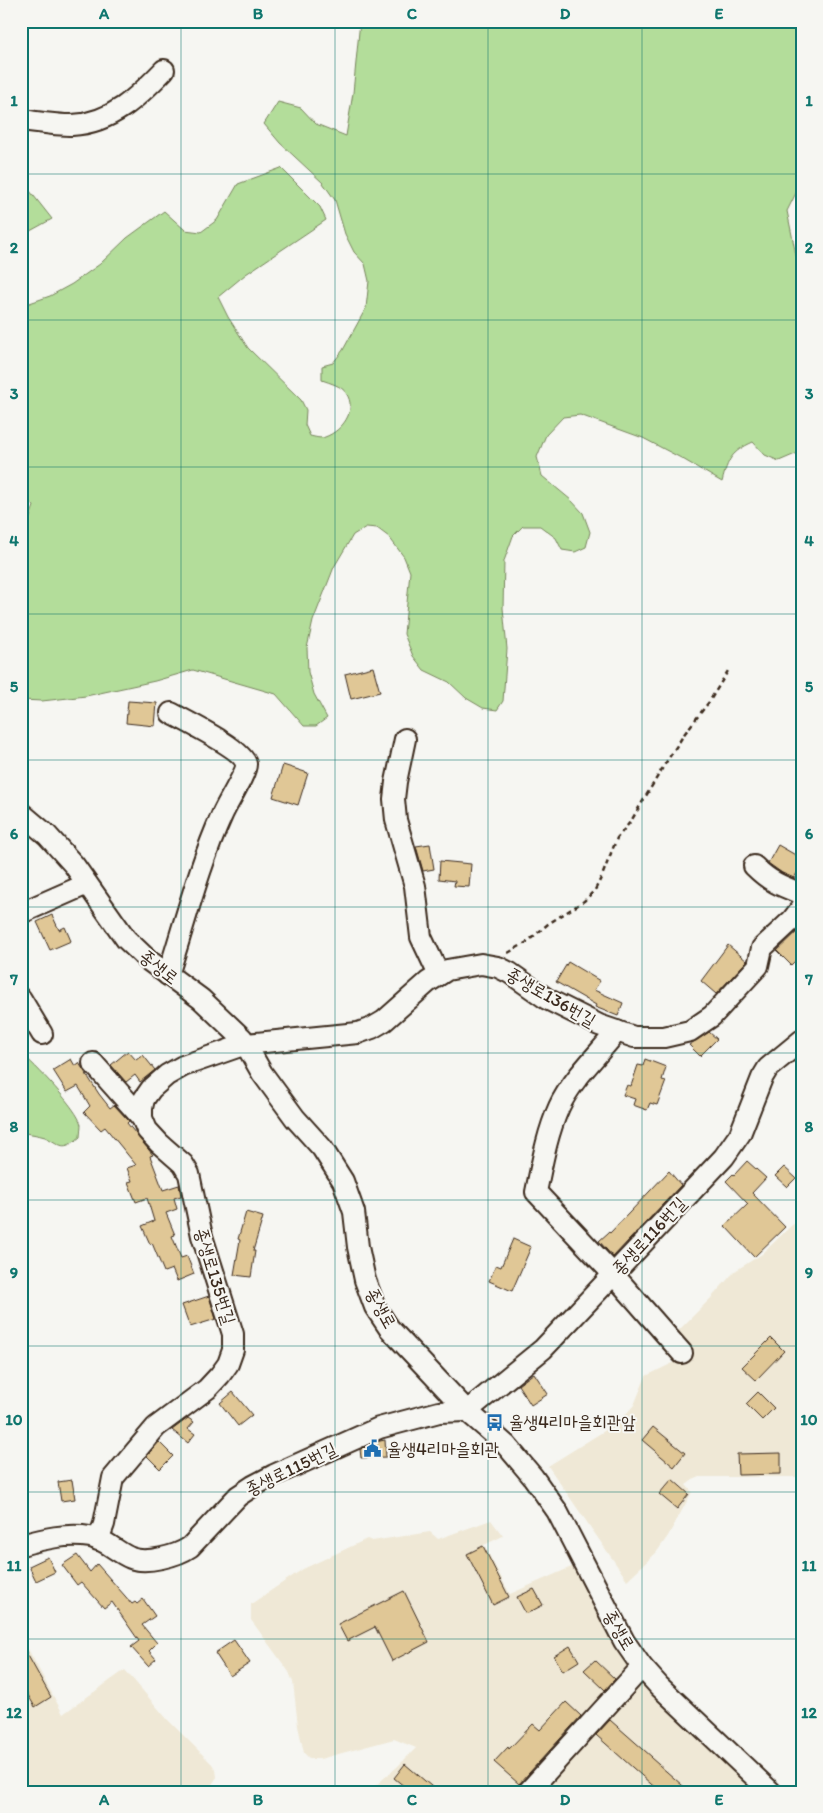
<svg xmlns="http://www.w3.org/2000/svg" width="823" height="1813" viewBox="0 0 823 1813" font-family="Itim,'Poor Story',sans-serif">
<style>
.built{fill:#efe8d6}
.green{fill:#b3dd9a;stroke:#77845c}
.building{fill:#e0c796;stroke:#3b2a1e}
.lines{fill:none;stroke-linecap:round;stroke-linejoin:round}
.minor-casing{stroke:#3b2a1e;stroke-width:24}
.path{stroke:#3b2a1e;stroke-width:2.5;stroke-dasharray:5 4;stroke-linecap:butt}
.minor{stroke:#f6f6f2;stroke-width:20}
.grid{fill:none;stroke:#0f766e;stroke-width:1;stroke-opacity:0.55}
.labels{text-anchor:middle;stroke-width:4;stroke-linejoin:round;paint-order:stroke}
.street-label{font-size:18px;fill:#3b2a1e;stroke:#f6f6f2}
.poi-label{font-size:18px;fill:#3b2a1e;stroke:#f6f6f2;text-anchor:start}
.neatline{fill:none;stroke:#0f766e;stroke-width:2}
.grid-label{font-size:16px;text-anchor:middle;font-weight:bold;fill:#0f766e}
</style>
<rect width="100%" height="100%" fill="#f6f6f2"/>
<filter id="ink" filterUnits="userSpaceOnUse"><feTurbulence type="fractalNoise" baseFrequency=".02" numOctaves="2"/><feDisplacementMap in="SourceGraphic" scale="10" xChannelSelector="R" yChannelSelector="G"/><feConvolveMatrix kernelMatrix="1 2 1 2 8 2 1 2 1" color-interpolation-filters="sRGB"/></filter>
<g filter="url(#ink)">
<g class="built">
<path d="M802 1219V1477H700L693 1480 686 1485 692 1492 668 1536 656 1553 627 1580 548 1466 609 1428 625 1415 634 1405 646 1376 679 1360 665 1344 711 1298 735 1271 762 1254 792 1225Z"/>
<path d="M491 1520 503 1536 484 1545 510 1594 576 1565 655 1695 758 1792H368L397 1767 416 1748 394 1739 320 1759H310L304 1753 298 1726 293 1682 289 1672 251 1620V1604L303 1569 367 1539 372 1541 430 1532 438 1539Z"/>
<path d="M21 1636 63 1714 125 1670 168 1720 212 1764 216 1770 217 1777 213 1783 204 1792H21Z"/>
</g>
<g class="green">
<path d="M360 21H802V186L798 189 787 211 802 284V453L800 452 779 461 765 455 753 442C731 452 728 459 722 482L681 458 643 438 580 415 563 417 546 435 537 457 542 476 571 500 583 513 590 532 586 547 575 552 562 550 556 538 540 526H523L513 536 504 561 503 608 507 649 503 701 497 710 483 708 466 698 449 682 424 670 413 656 404 634 410 572 404 557 389 537 377 528 366 527 353 535 334 567 313 621 307 648 308 672 314 694 327 718 316 726H304L276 694 193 670 155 681 86 696 42 701 21 700V543L34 506 21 495V306L50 296 72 284 100 264 127 238 164 211 185 230 201 232 217 220 238 184 281 168 320 207 326 220 246 274 218 297 228 317 248 348 301 400 306 410 305 425 310 436C315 437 321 439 325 437 342 431 358 410 346 393 342 386 330 383 322 380V366L333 363 343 350 366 308 369 281 365 264 354 252 345 234 335 200 323 183 280 143 264 124 278 102 301 108 316 124 346 136 353 93Z"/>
<path d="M21 185 26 186 52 219 21 236Z"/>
<path d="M21 1053C34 1064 79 1110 81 1125 81 1129 80 1133 80 1137 62 1152 62 1145 45 1137 38 1135 28 1133 21 1133Z"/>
</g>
<g class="building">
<path d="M373 667 380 692 351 699 345 674Z"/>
<path d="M128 701 157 703 155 726 126 723Z"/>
<path d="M283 765 308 773 298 805 273 797Z"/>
<path d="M430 844 434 869 423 871 416 846Z"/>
<path d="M778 845 799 857 796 861 802 865 794 878 782 873 768 863Z"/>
<path d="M440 861 471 864 469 887 454 886 455 881 439 879Z"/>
<path d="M52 915 59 930 65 927 71 941 50 950 37 922Z"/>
<path d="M802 927V954L791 965 777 951Z"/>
<path d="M728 945 747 961 716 994 701 981Z"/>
<path d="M568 962 600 981 594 990 623 1003 618 1016 595 1007 596 1005 556 982Z"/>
<path d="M709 1032 717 1039 700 1056 689 1045Z"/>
<path d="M128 1051 136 1060 143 1055 155 1070 140 1082 135 1075 126 1082 111 1065Z"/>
<path d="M71 1059 75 1066 79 1063 99 1094 110 1108 114 1105 129 1121 127 1123 153 1155 150 1156 163 1190 179 1185 181 1196 174 1198 177 1209 166 1213 175 1235 172 1236 181 1258 187 1256 194 1274 177 1281 172 1269 164 1272 152 1243 150 1244 142 1226 154 1221 147 1198 136 1202 128 1182 132 1181 127 1168 136 1165 105 1127 101 1130 84 1112 90 1106 78 1086 67 1092 53 1070Z"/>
<path d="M645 1059 666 1067 662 1080 666 1081 657 1105 650 1103 647 1110 633 1105 635 1099 623 1095 627 1085 631 1086 638 1065 643 1066Z"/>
<path d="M747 1161 766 1178 752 1193 785 1227 754 1257 725 1226 748 1204 726 1181 733 1174 734 1175Z"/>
<path d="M784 1167 796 1178 787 1187 775 1176Z"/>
<path d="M669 1171 681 1185 613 1257 599 1241 609 1232 610 1233Z"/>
<path d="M246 1212 263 1217 253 1251H255L251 1277 234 1275 240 1240 238 1239Z"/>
<path d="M513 1239 531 1247 512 1291 489 1281 496 1265 501 1267Z"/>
<path d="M209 1296 216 1319 190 1327 182 1305Z"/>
<path d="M771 1338 784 1351 756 1380 742 1367Z"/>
<path d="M534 1373 548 1394 531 1405 518 1385Z"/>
<path d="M233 1392 252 1415 238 1426 220 1403Z"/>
<path d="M758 1392 774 1408 762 1420 746 1404Z"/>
<path d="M188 1418 194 1422 188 1429 195 1434 188 1443 172 1430Z"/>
<path d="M653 1427 685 1453 674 1467 642 1440Z"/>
<path d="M385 1440 386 1457 361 1458 360 1449 380 1441Z"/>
<path d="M159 1442 173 1456 160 1469 147 1456Z"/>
<path d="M781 1453V1474L738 1475 737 1454Z"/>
<path d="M672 1479 689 1494 677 1509 659 1494Z"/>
<path d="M72 1480 75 1499 61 1501 58 1482Z"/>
<path d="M483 1546 509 1597 493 1605 467 1554Z"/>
<path d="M77 1555 90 1572 97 1564 132 1604 135 1602 137 1604 143 1599 155 1616 142 1625 157 1643 149 1651 156 1659 148 1666 131 1647 139 1641 112 1602 104 1608 81 1582 77 1585 62 1565Z"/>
<path d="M48 1557 55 1572 36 1581 29 1566Z"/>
<path d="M534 1589 543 1605 526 1614 517 1597Z"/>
<path d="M404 1591 429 1642 392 1661 375 1627 347 1641 338 1624Z"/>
<path d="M234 1640 250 1663 230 1676 215 1653Z"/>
<path d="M21 1643 51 1697 35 1707 21 1683Z"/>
<path d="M570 1646 579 1661 563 1671 554 1656Z"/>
<path d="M595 1660 615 1679 605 1690 584 1670Z"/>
<path d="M566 1702 581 1716 519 1784 494 1762 508 1747 509 1749 533 1724 540 1730Z"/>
<path d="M610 1720 652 1757 651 1758 690 1792H660L596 1735Z"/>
<path d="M405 1764 438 1792H411L394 1778Z"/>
</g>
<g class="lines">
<defs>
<g id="minor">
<path d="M21 120C38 122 56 125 72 125 112 123 138 97 164 70"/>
<path d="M405 739 396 782 394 799 396 820 415 886 421 937 439 975"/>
<path d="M21 813 47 835 74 865 126 939 148 960 201 999 242 1038 262 1073 295 1118 322 1148 343 1181 354 1212 358 1247 365 1280 375 1307 389 1328 467 1411 506 1445 533 1477 557 1511 624 1641 642 1667 659 1686 771 1792"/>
<path d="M754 866C770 882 781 886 802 894"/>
<path d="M21 913 87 884"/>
<path d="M168 975C185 922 199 866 222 815 226 805 247 772 246 764 243 749 185 721 171 713"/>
<path d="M21 999 42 1034"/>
<path d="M617 1031C598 1055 572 1079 559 1107 547 1134 542 1163 536 1192L613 1274 682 1353"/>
<path d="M93 1063 142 1118"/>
<path d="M98 1540 104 1524 113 1478 156 1427 207 1389 220 1375 228 1364 233 1350V1334L202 1236 189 1174 183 1164 159 1143 147 1130 142 1118V1108L144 1099 151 1089 167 1075 183 1066 246 1044 358 1033 372 1028 384 1021 428 982 447 970 481 964 498 967 510 973 547 999 599 1025 634 1037H664L690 1031 712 1016 758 966 762 948 792 920 802 907"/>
<path d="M21 1545C43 1539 67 1533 90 1537 107 1540 116 1552 131 1558 146 1564 177 1556 190 1547L238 1496 253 1486 274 1475 379 1428 439 1412 467 1411 543 1349 724 1157 740 1134 762 1078 768 1068 802 1040"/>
<path d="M528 1792 642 1667"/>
</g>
</defs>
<use href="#minor" class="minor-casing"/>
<path class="path" d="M508 953 527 942 548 924 584 901 595 890 602 876 617 838 631 821 665 764 685 733 709 702 728 671"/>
<use href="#minor" class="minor"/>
</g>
</g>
<path class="grid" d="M181 21V1792M335 21V1792M488 21V1792M642 21V1792M21 174H802M21 320H802M21 467H802M21 614H802M21 760H802M21 907H802M21 1053H802M21 1200H802M21 1346H802M21 1492H802M21 1639H802"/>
<defs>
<symbol id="bus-bare" viewBox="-9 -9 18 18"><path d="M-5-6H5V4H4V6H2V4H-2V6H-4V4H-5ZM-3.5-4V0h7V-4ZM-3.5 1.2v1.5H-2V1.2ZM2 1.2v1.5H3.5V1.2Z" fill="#1f6fb2" stroke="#f6f6f2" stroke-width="2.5" paint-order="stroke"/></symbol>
<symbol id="civic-bare" viewBox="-9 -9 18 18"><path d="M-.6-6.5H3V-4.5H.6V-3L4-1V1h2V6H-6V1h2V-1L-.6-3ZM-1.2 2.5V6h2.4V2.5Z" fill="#1f6fb2" stroke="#f6f6f2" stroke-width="2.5" paint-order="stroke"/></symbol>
</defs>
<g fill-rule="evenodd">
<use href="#bus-bare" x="482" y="1410" width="25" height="25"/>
<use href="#civic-bare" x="360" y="1436" width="25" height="25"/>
</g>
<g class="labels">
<g class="street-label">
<text transform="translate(159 967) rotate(38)" y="6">종생로</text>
<text transform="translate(551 997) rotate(30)" y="6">종생로136번길</text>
<text transform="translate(649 1236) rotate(-47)" y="6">종생로116번길</text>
<text transform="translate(215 1276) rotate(73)" y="6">종생로135번길</text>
<text transform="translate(381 1308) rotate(61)" y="6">종생로</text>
<text transform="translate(291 1469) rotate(-26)" y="6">종생로115번길</text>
<text transform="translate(619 1630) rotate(59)" y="6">종생로</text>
</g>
<g class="poi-label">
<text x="509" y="1428">율생4리마을회관앞</text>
<text x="387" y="1455">율생4리마을회관</text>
</g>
</g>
<rect width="823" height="1813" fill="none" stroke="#f6f6f2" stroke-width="55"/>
<rect x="28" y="28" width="768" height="1758" class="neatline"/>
<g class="grid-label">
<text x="104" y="19">A</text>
<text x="258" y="19">B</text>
<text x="412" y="19">C</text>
<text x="565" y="19">D</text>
<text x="719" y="19">E</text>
<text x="14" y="106">1</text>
<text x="809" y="106">1</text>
<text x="14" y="253">2</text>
<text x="809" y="253">2</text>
<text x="14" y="399">3</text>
<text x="809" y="399">3</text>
<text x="14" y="546">4</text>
<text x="809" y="546">4</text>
<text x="14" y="692">5</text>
<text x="809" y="692">5</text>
<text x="14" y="839">6</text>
<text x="809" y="839">6</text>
<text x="14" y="985">7</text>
<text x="809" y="985">7</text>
<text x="14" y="1132">8</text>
<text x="809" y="1132">8</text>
<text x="14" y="1278">9</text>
<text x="809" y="1278">9</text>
<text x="14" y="1425">10</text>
<text x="809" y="1425">10</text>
<text x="14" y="1571">11</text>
<text x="809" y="1571">11</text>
<text x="14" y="1718">12</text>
<text x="809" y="1718">12</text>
<text x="104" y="1805">A</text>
<text x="258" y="1805">B</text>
<text x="412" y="1805">C</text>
<text x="565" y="1805">D</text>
<text x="719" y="1805">E</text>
</g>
</svg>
